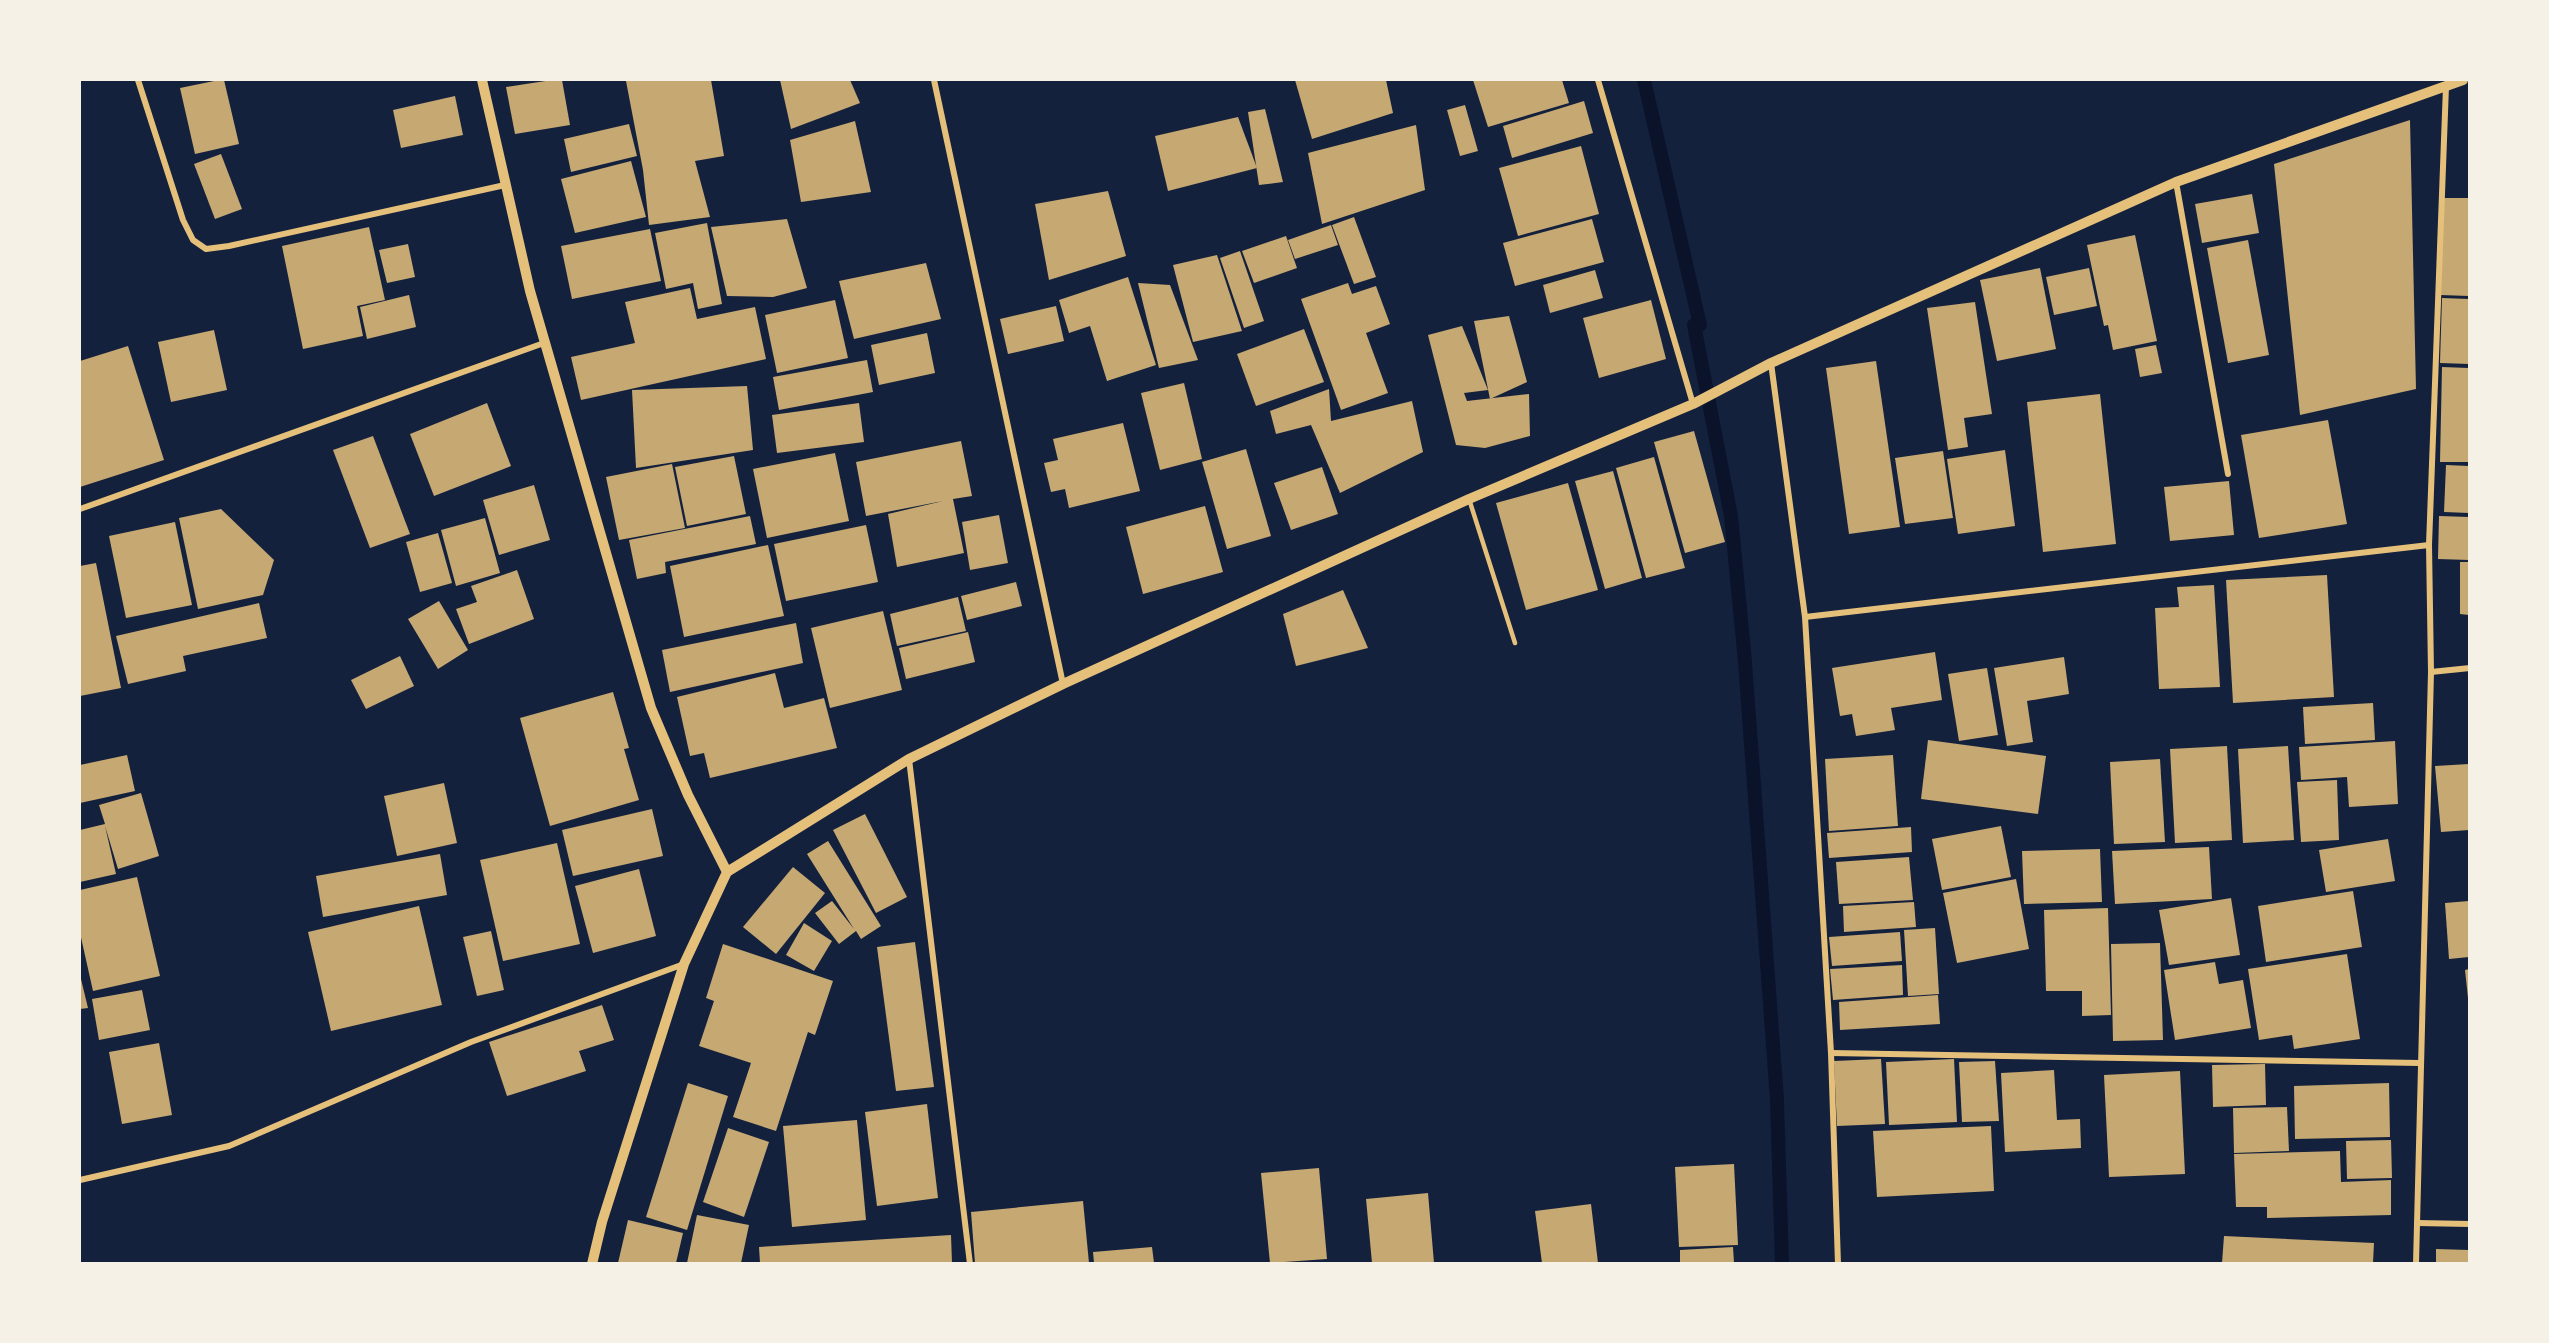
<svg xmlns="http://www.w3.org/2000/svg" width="2549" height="1343" viewBox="0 0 2549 1343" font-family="'PT Sans Narrow',sans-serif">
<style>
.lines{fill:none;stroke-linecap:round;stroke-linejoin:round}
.stream{stroke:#0b132b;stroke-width:14}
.building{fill:#c6a872}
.service{stroke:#e5c07b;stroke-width:4.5}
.minor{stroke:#e5c07b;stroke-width:6}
.tertiary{stroke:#e5c07b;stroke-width:10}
</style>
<rect width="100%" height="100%" fill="#14213d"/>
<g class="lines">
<g class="stream">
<path d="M1644 80 1700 325"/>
<path d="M1694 325 1731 516 1745 662 1777 1100 1782 1264"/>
</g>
</g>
<g class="building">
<path d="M219 80H224L239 144 195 154 180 88Z"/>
<path d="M552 80H562L570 125 515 134 506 87Z"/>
<path d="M635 80H711L724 156 695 161 710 217 649 225 643 170 626 81Z"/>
<path d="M780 80H850L860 103 791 129Z"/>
<path d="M1295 80H1386L1393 113 1312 139Z"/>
<path d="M1473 80H1562L1569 103 1488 127Z"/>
<path d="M455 96 463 135 401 148 393 110Z"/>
<path d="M1584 101 1593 133 1512 158 1503 126Z"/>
<path d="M1465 105 1478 151 1460 156 1447 110Z"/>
<path d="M1265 109 1283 182 1259 185 1248 112Z"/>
<path d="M1238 117 1257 168 1168 191 1155 136Z"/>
<path d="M2410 120 2416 389 2300 415 2274 164Z"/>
<path d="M855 121 871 192 801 202 790 140Z"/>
<path d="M629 124 637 156 571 172 564 139Z"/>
<path d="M1416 125 1425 190 1322 224 1308 153Z"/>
<path d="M1581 146 1599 214 1518 236 1499 168Z"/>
<path d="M221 154 242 209 215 219 194 164Z"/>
<path d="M631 161 646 217 575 233 561 179Z"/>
<path d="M1108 191 1126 256 1049 280 1035 204Z"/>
<path d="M2252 194 2259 233 2202 243 2195 204Z"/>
<path d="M2443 198H2469V296L2440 295Z"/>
<path d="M1354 217 1376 277 1354 284 1332 225Z"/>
<path d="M787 219 807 288 773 297 727 296 711 227Z"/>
<path d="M1592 219 1604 262 1515 286 1503 243Z"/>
<path d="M707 223 722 304 698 309 693 283 666 289 655 233Z"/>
<path d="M1331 225 1338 245 1295 259 1288 240Z"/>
<path d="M369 227 385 300 357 306 363 336 303 349 282 246Z"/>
<path d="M650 229 661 281 572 299 561 246Z"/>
<path d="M2135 235 2157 341 2113 350 2108 325 2104 326 2087 245Z"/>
<path d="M1286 236 1297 268 1254 283 1242 251Z"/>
<path d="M2248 240 2269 355 2228 363 2207 248Z"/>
<path d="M408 244 415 277 387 283 379 250Z"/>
<path d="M1240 251 1264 321 1244 328 1220 258Z"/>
<path d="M1217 255 1242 331 1193 342 1173 265Z"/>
<path d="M926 263 941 319 854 339 839 281Z"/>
<path d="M2040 268 2056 349 1997 361 1980 280Z"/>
<path d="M2089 268 2097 306 2054 315 2046 277Z"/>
<path d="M1595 270 1603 298 1550 313 1543 285Z"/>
<path d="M1128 277 1156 365 1107 381 1090 326 1069 333 1059 300Z"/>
<path d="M1138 283 1170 285 1198 360 1159 368Z"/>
<path d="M1348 283 1352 294 1376 286 1390 324 1366 333 1388 393 1341 410 1301 299Z"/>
<path d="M690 288 697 319 755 307 766 359 581 400 571 357 635 343 625 302Z"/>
<path d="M409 295 416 327 367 339 360 307Z"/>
<path d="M2442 298 2469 299V364L2440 363Z"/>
<path d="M835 300 848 358 777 373 765 315Z"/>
<path d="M1651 300 1666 359 1599 378 1583 318Z"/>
<path d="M1975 302 1992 414 1964 418 1968 447 1948 450 1927 308Z"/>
<path d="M1056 306 1064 341 1008 354 1000 319Z"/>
<path d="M1509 316 1527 382 1490 399 1474 321Z"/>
<path d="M1462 326 1488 390 1464 393 1467 401 1529 394 1530 436 1485 448 1456 445 1428 335Z"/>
<path d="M1304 329 1324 382 1256 406 1237 354Z"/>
<path d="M214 330 227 390 171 402 158 342Z"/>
<path d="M927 333 935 373 879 385 871 345Z"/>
<path d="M2156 345 2162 373 2140 377 2135 349Z"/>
<path d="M128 346 164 460 80 487V361Z"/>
<path d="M867 360 873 392 779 410 773 377Z"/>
<path d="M1876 361 1900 527 1849 534 1826 368Z"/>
<path d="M2442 367 2469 368V462H2440Z"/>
<path d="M1184 383 1202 459 1160 470 1141 393Z"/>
<path d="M747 386 753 450 636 468 632 390Z"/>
<path d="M1329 389 1331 421 1412 401 1423 452 1340 493 1311 425 1276 434 1270 411Z"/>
<path d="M2100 394 2116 544 2043 552 2027 402Z"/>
<path d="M487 403 511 466 434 496 410 434Z"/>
<path d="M859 403 864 442 777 453 772 415Z"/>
<path d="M2328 420 2347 524 2259 538 2241 435Z"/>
<path d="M1123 423 1140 491 1069 508 1065 489 1051 492 1044 463 1058 460 1053 439Z"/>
<path d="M1694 431 1725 542 1685 553 1654 442Z"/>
<path d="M373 436 410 534 370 548 333 450Z"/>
<path d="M961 441 972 496 953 499 964 553 897 567 888 514 943 501 866 516 856 462Z"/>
<path d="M1246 449 1271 536 1227 549 1202 462Z"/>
<path d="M2005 450 2015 526 1958 534 1947 459Z"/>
<path d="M1943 451 1953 518 1905 524 1895 458Z"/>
<path d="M835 453 849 521 767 538 753 469Z"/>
<path d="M734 456 746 514 687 526 675 467Z"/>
<path d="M1654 457 1685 568 1646 578 1616 468Z"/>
<path d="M672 464 685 528 619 540 606 477Z"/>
<path d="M2446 465 2469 466V513L2444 512Z"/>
<path d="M1322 467 1338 514 1291 530 1274 483Z"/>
<path d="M1613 471 1642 578 1605 589 1575 481Z"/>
<path d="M2229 481 2234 535 2170 541 2164 487Z"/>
<path d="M1568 483 1598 590 1526 610 1496 503Z"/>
<path d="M534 485 550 540 499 555 483 500Z"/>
<path d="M1205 506 1223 572 1143 594 1126 527Z"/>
<path d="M221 509 274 560 263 595 198 609 179 518Z"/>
<path d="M999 515 1008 563 970 570 962 522Z"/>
<path d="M750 516 756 544 665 562 666 573 637 579 629 540Z"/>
<path d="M2439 516 2469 517V560L2438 559Z"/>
<path d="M485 518 500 573 456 586 441 530Z"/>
<path d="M175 522 192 605 126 618 109 536Z"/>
<path d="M866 525 878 582 786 601 774 544Z"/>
<path d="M438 533 452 583 420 592 406 542Z"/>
<path d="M768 545 784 616 684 637 670 566Z"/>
<path d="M2460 562H2469V615L2460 614Z"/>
<path d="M96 563 121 688 80 696V566Z"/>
<path d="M517 570 534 619 469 644 456 609 477 602 471 586Z"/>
<path d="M2327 575 2334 697 2233 703 2226 580Z"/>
<path d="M1016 582 1022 606 967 620 961 596Z"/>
<path d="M2214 585 2220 687 2159 689 2155 608 2179 607 2177 587Z"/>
<path d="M1343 590 1368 648 1296 666 1283 614Z"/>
<path d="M958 597 966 631 897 646 890 614Z"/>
<path d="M439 601 468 650 438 669 408 619Z"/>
<path d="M259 603 267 638 183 656 186 671 128 684 116 636Z"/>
<path d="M883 611 902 690 830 708 811 628Z"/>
<path d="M796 623 803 663 670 692 662 650Z"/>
<path d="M968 632 975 662 906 679 899 648Z"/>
<path d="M1935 652 1942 700 1891 708 1895 730 1856 736 1852 714 1840 716 1832 668Z"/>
<path d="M400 656 414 686 366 709 351 680Z"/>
<path d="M2064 657 2069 694 2027 701 2033 742 2007 746 1994 668Z"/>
<path d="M1987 668 1998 735 1959 741 1948 674Z"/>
<path d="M775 673 784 708 824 698 837 748 710 778 704 753 690 756 677 697Z"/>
<path d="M613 692 629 748 624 749 639 800 550 826 520 718Z"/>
<path d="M2373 703 2375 740 2305 744 2303 707Z"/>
<path d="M1928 740 2046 756 2038 814 1921 799Z"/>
<path d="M2395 741 2398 804 2349 807 2347 777 2301 780 2299 747Z"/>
<path d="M2227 746 2232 840 2175 843 2170 749Z"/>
<path d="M2288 746 2294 840 2243 843 2238 749Z"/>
<path d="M127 755 135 791 80 803V765Z"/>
<path d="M1893 755 1898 826 1829 831 1825 759Z"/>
<path d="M2160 759 2165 842 2114 844 2110 762Z"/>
<path d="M2469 764V830L2441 832 2435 766Z"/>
<path d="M2337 780 2339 840 2301 842 2297 782Z"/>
<path d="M444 783 457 843 397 856 384 796Z"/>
<path d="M141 793 159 856 118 869 105 826 116 874 80 882V830L105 824 99 805Z"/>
<path d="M652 809 663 856 573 876 562 830Z"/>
<path d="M865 814 907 897 876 913 833 830Z"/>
<path d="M2001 826 2011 877 1942 890 1932 839Z"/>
<path d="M1911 827 1912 852 1829 858 1827 833Z"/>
<path d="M2388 839 2395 881 2326 892 2319 850Z"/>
<path d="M828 841 881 926 861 939 856 931 839 944 815 913 832 901 854 929 807 854Z"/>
<path d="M557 843 580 944 503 961 480 860Z"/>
<path d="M2209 847 2212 899 2115 904 2112 851Z"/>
<path d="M2100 849 2102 902 2024 904 2022 851Z"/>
<path d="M440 854 447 895 323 917 316 876Z"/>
<path d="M1909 857 1913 900 1839 904 1836 862Z"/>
<path d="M793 867 825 893 776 954 743 927Z"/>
<path d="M639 869 656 936 593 953 575 886Z"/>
<path d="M137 877 160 976 93 991 80 933V890Z"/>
<path d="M2016 879 2029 949 1957 963 1943 893Z"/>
<path d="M2353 891 2362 947 2266 962 2258 906Z"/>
<path d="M2231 898 2240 955 2169 965 2159 910Z"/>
<path d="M2469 901V957L2449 959 2445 903Z"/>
<path d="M1914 902 1916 927 1844 932 1843 906Z"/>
<path d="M419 906 442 1005 331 1031 308 932Z"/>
<path d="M2108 908 2111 1015 2082 1016V991H2046L2044 910Z"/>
<path d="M804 923 832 941 814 971 786 955Z"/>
<path d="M1935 928 1939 994 1908 996 1904 930Z"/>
<path d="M491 931 504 990 477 996 463 937Z"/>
<path d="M1900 932 1902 961 1832 966 1829 937Z"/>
<path d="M915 942 934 1087 896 1091 877 947Z"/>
<path d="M2160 943 2163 1040 2113 1041 2111 944Z"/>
<path d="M723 944 833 981 815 1035 808 1032 776 1131 733 1117 751 1063 699 1046 714 1001 706 998Z"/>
<path d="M2347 954 2360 1039 2294 1049 2292 1035 2259 1040 2248 969Z"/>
<path d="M2215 962 2219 984 2243 980 2251 1028 2175 1040 2164 970Z"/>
<path d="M1902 965 1903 995 1833 1000 1830 969Z"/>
<path d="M2469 969V998H2468L2465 970Z"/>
<path d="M80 975 88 1008 80 1009Z"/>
<path d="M142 990 150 1030 99 1040 92 999Z"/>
<path d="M1938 995 1940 1024 1840 1030 1839 1002Z"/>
<path d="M602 1005 614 1040 579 1051 586 1071 507 1096 489 1042Z"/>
<path d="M159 1043 172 1115 122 1124 109 1052Z"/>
<path d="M1881 1059 1885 1124 1837 1126 1834 1061Z"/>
<path d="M1954 1059 1957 1122 1889 1125 1886 1062Z"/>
<path d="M1995 1061 1999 1121 1962 1122 1959 1062Z"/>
<path d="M2265 1064 2266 1105 2213 1107 2212 1065Z"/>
<path d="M2054 1070 2057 1120 2080 1119 2081 1148 2005 1152 2001 1073Z"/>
<path d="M2180 1071 2185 1174 2109 1177 2104 1075Z"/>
<path d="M688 1083 728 1096 687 1230 646 1217Z"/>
<path d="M2389 1083 2390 1137 2295 1139 2294 1086Z"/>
<path d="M927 1104 938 1198 877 1206 865 1112Z"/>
<path d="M2287 1107 2289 1151 2234 1153 2233 1108Z"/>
<path d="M857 1120 866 1220 792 1227 783 1126Z"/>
<path d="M1991 1126 1994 1191 1877 1197 1873 1131Z"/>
<path d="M728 1128 769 1142 744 1217 703 1202Z"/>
<path d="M2391 1140 2392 1178 2347 1179 2346 1141Z"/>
<path d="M2340 1151 2341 1182 2391 1180V1215L2267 1218V1207H2236L2234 1154Z"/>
<path d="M1734 1164 1738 1245 1679 1247 1675 1167Z"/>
<path d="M1319 1168 1327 1259 1270 1263 1261 1173Z"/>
<path d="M1428 1193 1434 1263H1372L1366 1199Z"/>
<path d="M1083 1201 1089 1263H975L971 1212Z"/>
<path d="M1591 1204 1598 1263H1542L1535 1211Z"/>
<path d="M697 1215 749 1225 741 1263H687Z"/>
<path d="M628 1220 683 1233 676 1263H618Z"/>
<path d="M951 1235 952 1263H760L759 1247Z"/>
<path d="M2224 1236 2374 1243 2373 1263H2222Z"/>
<path d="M1152 1247 1154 1263H1094L1093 1252Z"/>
<path d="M1733 1247 1734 1263H1680V1250Z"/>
<path d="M2436 1249 2469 1250V1263H2436Z"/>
</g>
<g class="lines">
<path class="service" d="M1469 499 1515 643"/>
<g class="minor">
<path d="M138 80 183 220 193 240 206 249 229 246 505 185"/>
<path d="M934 80 1063 684"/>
<path d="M1598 80 1693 404"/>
<path d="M2176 182 2228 474"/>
<path d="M1771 363 1805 617 1831 1053 1838 1264"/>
<path d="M80 509 544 343"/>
<path d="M1805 617 2429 545"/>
<path d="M2431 672 2470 668"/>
<path d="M909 759 970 1264"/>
<path d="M1831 1053 2420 1063"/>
<path d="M80 1180 229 1146 471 1042 684 964"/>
<path d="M2417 1223 2470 1224"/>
<path d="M2416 1264 2431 672 2429 545 2446 86"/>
</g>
<g class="tertiary">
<path d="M482 80 530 291 651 708 688 795 727 872 684 964 602 1222 592 1264"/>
<path d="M727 872 909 759 1063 684 1469 499 1693 404 1771 363 2176 182 2463 80"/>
</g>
</g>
<rect width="2549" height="1343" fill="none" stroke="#f6f1e7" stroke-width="162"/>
</svg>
